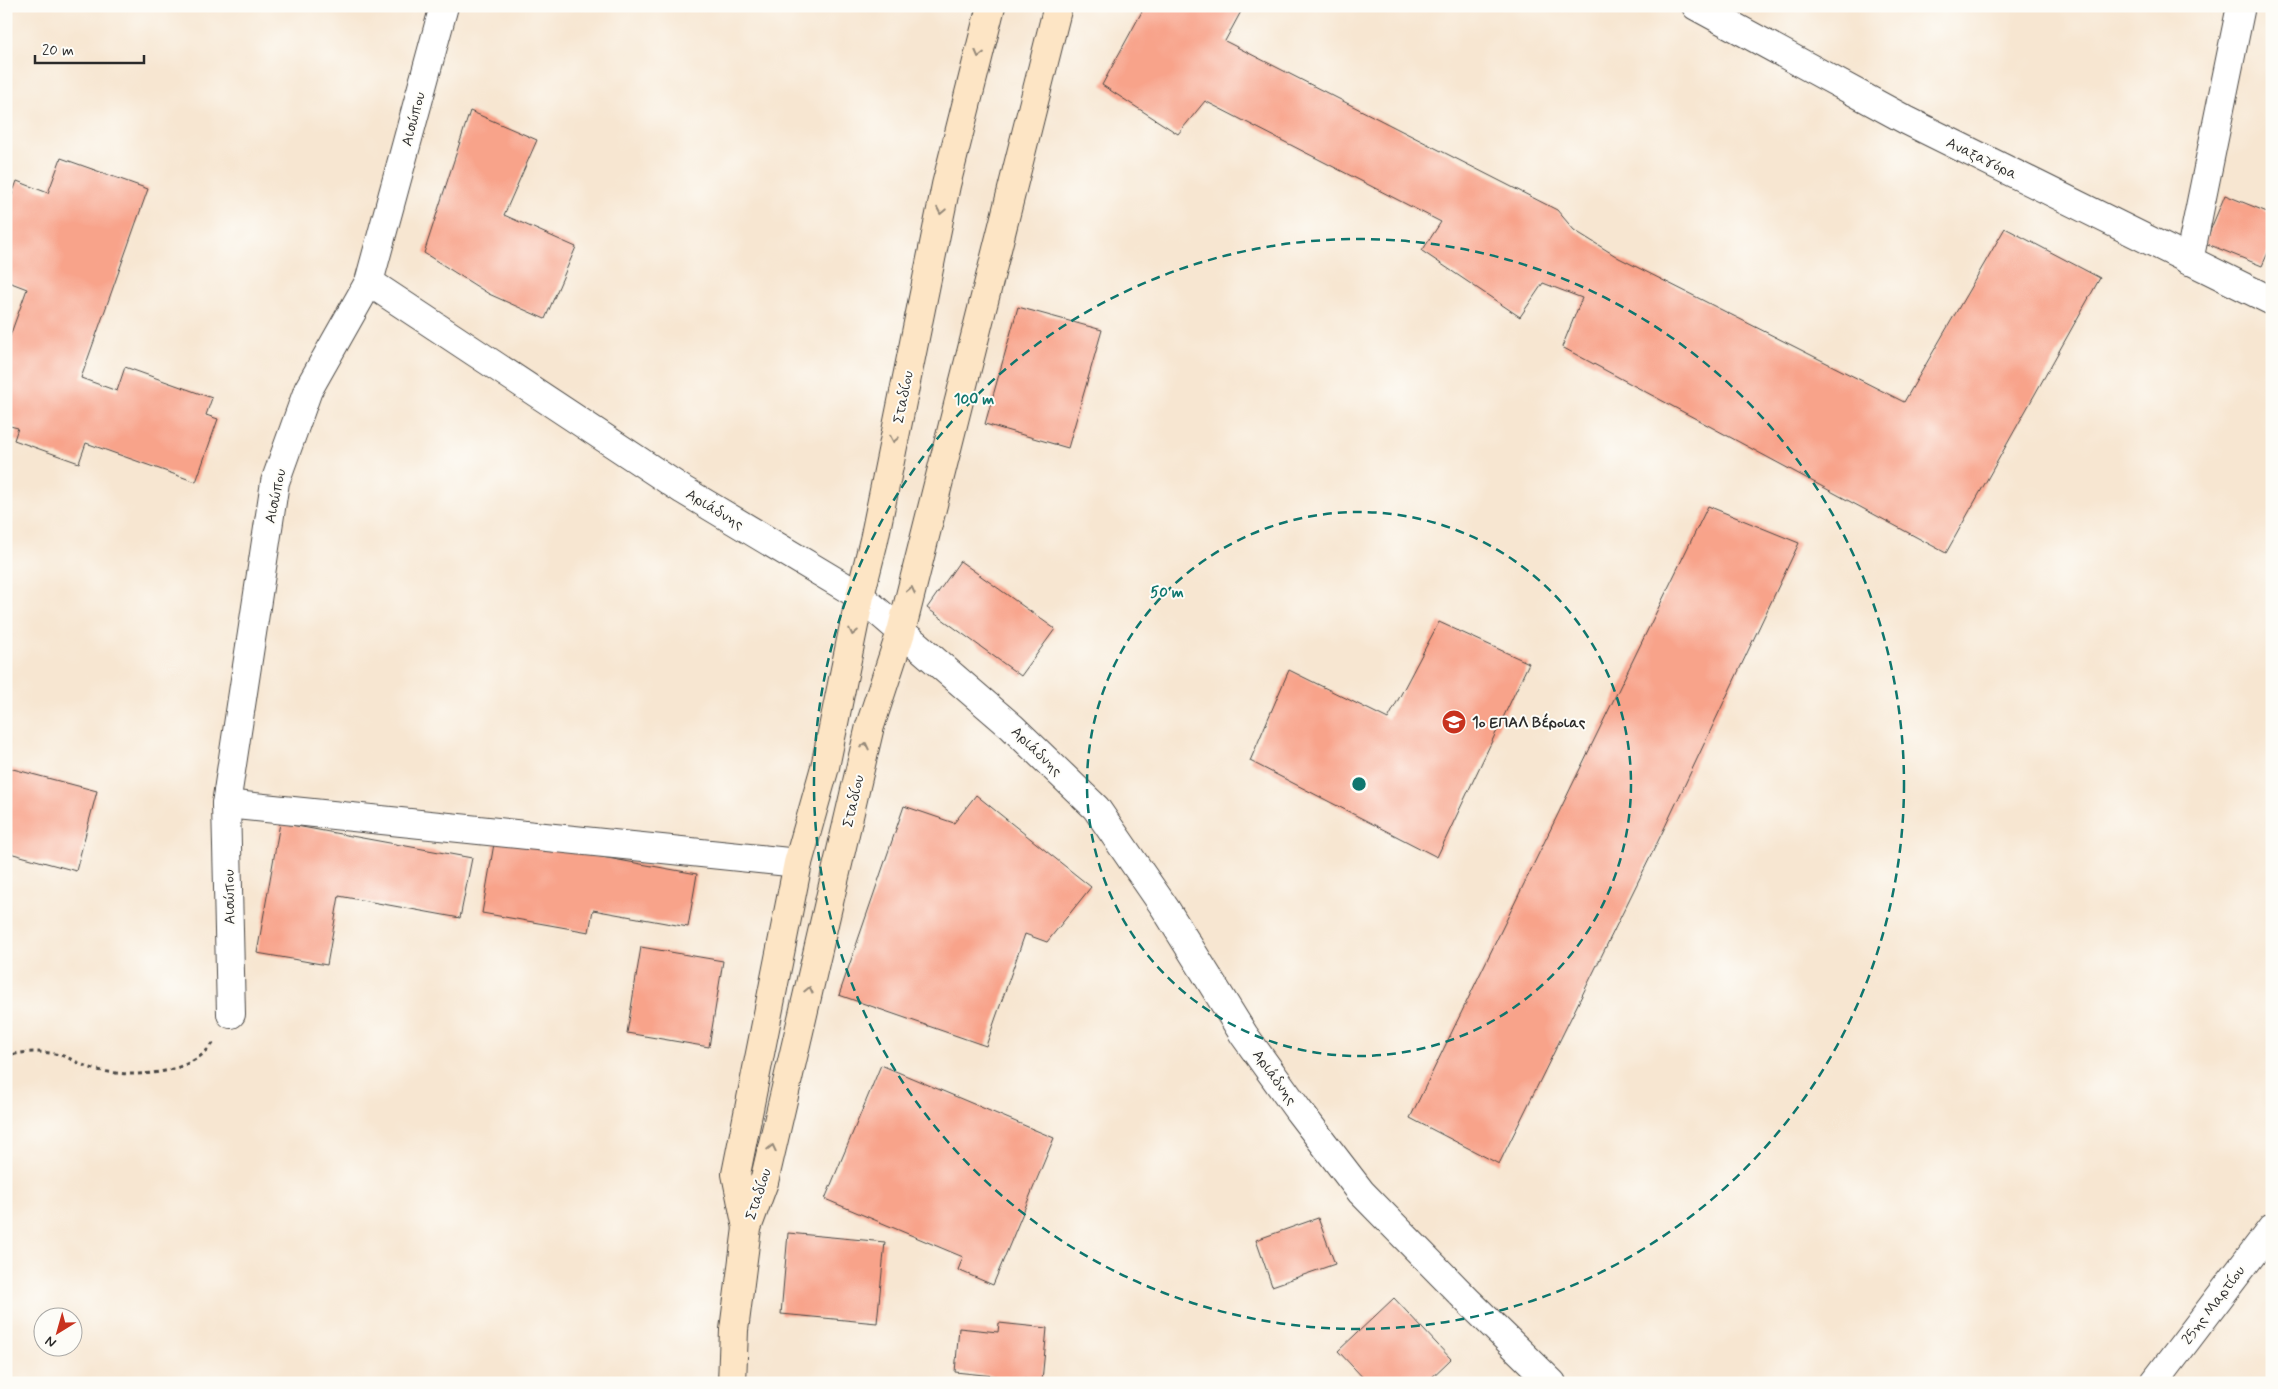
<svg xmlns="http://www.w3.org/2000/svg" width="2278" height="1389" viewBox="0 0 2278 1389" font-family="Mynerve,sans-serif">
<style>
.building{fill:#f8a38a}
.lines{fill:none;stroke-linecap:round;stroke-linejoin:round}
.minor-casing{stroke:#4a4744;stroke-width:30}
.tertiary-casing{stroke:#4a4744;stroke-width:30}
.secondary-casing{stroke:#4a4744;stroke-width:30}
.path{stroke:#4a4744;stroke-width:3;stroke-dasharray:4 4;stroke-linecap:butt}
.minor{stroke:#fff;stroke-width:28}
.tertiary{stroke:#fff;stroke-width:28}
.secondary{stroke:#fde5c5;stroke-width:28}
.oneway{stroke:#948878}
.ring{fill:none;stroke:#0f766e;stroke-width:2.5;stroke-dasharray:9 6}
.labels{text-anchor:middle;stroke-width:4;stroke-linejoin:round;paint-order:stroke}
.street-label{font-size:15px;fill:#2b2b2b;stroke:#fdfcf7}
.poi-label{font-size:15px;font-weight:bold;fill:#2b2b2b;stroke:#fdfcf7;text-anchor:start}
.centre{fill:#0f766e;stroke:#fdfcf7;stroke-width:2.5}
.ring-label{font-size:15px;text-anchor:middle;font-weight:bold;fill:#0f766e;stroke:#fdfcf7;stroke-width:4;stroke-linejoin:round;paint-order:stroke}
</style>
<rect width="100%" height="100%" fill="#fdfcf7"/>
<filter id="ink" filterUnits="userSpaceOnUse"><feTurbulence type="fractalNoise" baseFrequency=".02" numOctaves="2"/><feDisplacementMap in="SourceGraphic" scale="10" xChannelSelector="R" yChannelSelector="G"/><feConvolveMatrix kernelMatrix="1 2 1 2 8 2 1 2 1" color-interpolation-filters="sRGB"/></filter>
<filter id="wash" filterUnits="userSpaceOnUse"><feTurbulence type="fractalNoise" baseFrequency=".0096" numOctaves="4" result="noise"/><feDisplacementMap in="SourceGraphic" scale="20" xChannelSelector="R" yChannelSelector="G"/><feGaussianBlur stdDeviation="1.12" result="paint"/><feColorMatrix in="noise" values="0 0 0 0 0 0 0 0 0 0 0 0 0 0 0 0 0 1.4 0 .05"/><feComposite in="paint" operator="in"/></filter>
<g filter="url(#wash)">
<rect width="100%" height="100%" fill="#f7e6d1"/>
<g id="blocks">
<g class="building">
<path d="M1145 6H1244L1225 41 1557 210 1574 230 1619 258 1904 402 2005 228 2100 278 1946 553 1562 347 1582 298 1543 283 1520 317 1422 251 1441 222 1205 101 1178 134 1102 85Z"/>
<path d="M470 111 537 140 504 215 576 247 545 319 489 294 424 253Z"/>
<path d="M61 158 148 189 81 378 117 391 125 367 212 398 206 415 218 419 196 482 86 443 79 463 14 440 18 428 6 425V347L27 289 6 281V211L17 181 48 193Z"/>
<path d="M2225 195 2272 214V244L2262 266 2205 243Z"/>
<path d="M1018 307 1102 330 1068 448 985 424Z"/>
<path d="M1708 506 1799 543 1663 831 1499 1164 1410 1118Z"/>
<path d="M960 561 1055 629 1021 676 927 608Z"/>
<path d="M1439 622 1529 663 1437 857 1250 761 1289 670 1388 719Z"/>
<path d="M9 768 97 791 76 871 6 852 11 829 6 828V776Z"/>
<path d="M976 795 1091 887 1047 942 1025 934 986 1046 839 995 904 806 954 823Z"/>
<path d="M280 823 472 858 460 918 339 896 327 965 257 953Z"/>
<path d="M495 838 697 874 688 927 593 910 589 932 482 913Z"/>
<path d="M641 947 723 961 709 1047 627 1033Z"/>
<path d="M881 1065 1054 1138 993 1285 958 1270 963 1257 825 1199Z"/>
<path d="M1318 1218 1335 1264 1272 1286 1256 1240Z"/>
<path d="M788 1233 885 1242 877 1323 781 1314Z"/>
<path d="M1394 1298 1451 1359 1426 1383H1368L1338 1351Z"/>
<path d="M999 1323 1047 1328 1042 1381 955 1372 959 1328 998 1332Z"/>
</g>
</g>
</g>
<g filter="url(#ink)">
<use href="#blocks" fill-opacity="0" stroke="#4a4744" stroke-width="1"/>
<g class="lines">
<defs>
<g id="minor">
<path d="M1696 6 1906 120 2272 301"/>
<path d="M2189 261 2241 6"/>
<path d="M369 282 683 490 860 596"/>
<path d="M226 804 798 863"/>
<path d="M231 1014 226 804 275 482 308 390 369 282 444 6"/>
</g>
<g id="tertiary">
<path d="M860 596 1012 727 1096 808 1165 908 1244 1035 1298 1110 1361 1192 1467 1300 1552 1383"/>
<path d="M2154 1383 2272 1228"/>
</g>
<g id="secondary">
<path d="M747 1228 736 1174 798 863 825 767 860 596 874 540 946 185 991 6"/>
<path d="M732 1383 734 1330 747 1228 764 1182 870 726 901 632 1058 6"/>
</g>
</defs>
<use href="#minor" class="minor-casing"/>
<use href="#tertiary" class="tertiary-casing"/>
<use href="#secondary" class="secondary-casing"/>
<path class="path" d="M6 1057C19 1051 41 1051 55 1054 69 1056 81 1066 94 1069 131 1079 191 1076 214 1042"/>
<use href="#minor" class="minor"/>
<use href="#tertiary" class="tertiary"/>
<use href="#secondary" class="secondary"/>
</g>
<defs><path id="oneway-chevron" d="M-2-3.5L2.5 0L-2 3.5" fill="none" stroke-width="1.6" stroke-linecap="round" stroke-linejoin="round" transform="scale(1.25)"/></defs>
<g class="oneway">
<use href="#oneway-chevron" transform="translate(979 54) rotate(104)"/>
<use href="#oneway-chevron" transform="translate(941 211) rotate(101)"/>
<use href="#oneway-chevron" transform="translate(894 439) rotate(101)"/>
<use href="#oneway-chevron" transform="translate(911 590) rotate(-77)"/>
<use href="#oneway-chevron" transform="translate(853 632) rotate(102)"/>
<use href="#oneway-chevron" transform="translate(865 746) rotate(-77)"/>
<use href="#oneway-chevron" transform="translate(809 990) rotate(-77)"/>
<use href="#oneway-chevron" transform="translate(772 1148) rotate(-77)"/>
</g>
</g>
<g class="ring">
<circle cx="1359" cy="784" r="272"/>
<circle cx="1359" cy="784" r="545"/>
</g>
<defs>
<symbol id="school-disc" viewBox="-11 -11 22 22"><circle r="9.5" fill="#c8321e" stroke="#fdfcf7"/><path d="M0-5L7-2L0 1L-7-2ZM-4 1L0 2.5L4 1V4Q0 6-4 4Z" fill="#fff"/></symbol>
</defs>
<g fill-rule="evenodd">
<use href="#school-disc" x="1440" y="708" width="28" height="28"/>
</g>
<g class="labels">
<g class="street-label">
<text transform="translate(413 119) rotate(-75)" y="5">Αισώπου</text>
<text transform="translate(1982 158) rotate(26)" y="5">Αναξαγόρα</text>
<text transform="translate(903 397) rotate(-79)" y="5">Σταδίου</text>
<text transform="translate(275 496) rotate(-78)" y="5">Αισώπου</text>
<text transform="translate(715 509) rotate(31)" y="5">Αριάδνης</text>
<text transform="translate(1037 751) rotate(44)" y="5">Αριάδνης</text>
<text transform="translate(853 801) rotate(-77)" y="5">Σταδίου</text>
<text transform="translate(229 897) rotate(-91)" y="5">Αισώπου</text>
<text transform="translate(1275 1077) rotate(54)" y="5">Αριάδνης</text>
<text transform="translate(758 1194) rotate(-72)" y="5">Σταδίου</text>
<text transform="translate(2213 1305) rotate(-53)" y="5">25ης Μαρτίου</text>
</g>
<g class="poi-label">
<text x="1472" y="727">1ο ΕΠΑΛ Βέροιας</text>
</g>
</g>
<circle cx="1359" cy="784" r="8" class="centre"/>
<g class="ring-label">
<text x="974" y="404">100 m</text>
<text x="1167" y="597">50 m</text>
</g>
<rect width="2278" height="1389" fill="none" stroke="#fdfcf7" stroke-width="25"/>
<g transform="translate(58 1332) rotate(217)"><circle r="24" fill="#fdfcf7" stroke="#a9a8a5"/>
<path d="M0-4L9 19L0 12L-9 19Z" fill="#c8321e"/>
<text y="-8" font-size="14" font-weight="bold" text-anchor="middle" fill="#2b2b2b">N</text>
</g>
<path d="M35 55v8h109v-8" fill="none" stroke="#2b2b2b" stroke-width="2.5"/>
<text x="42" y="55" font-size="15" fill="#2b2b2b" stroke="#fdfcf7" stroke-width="4" paint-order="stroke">20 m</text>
</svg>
